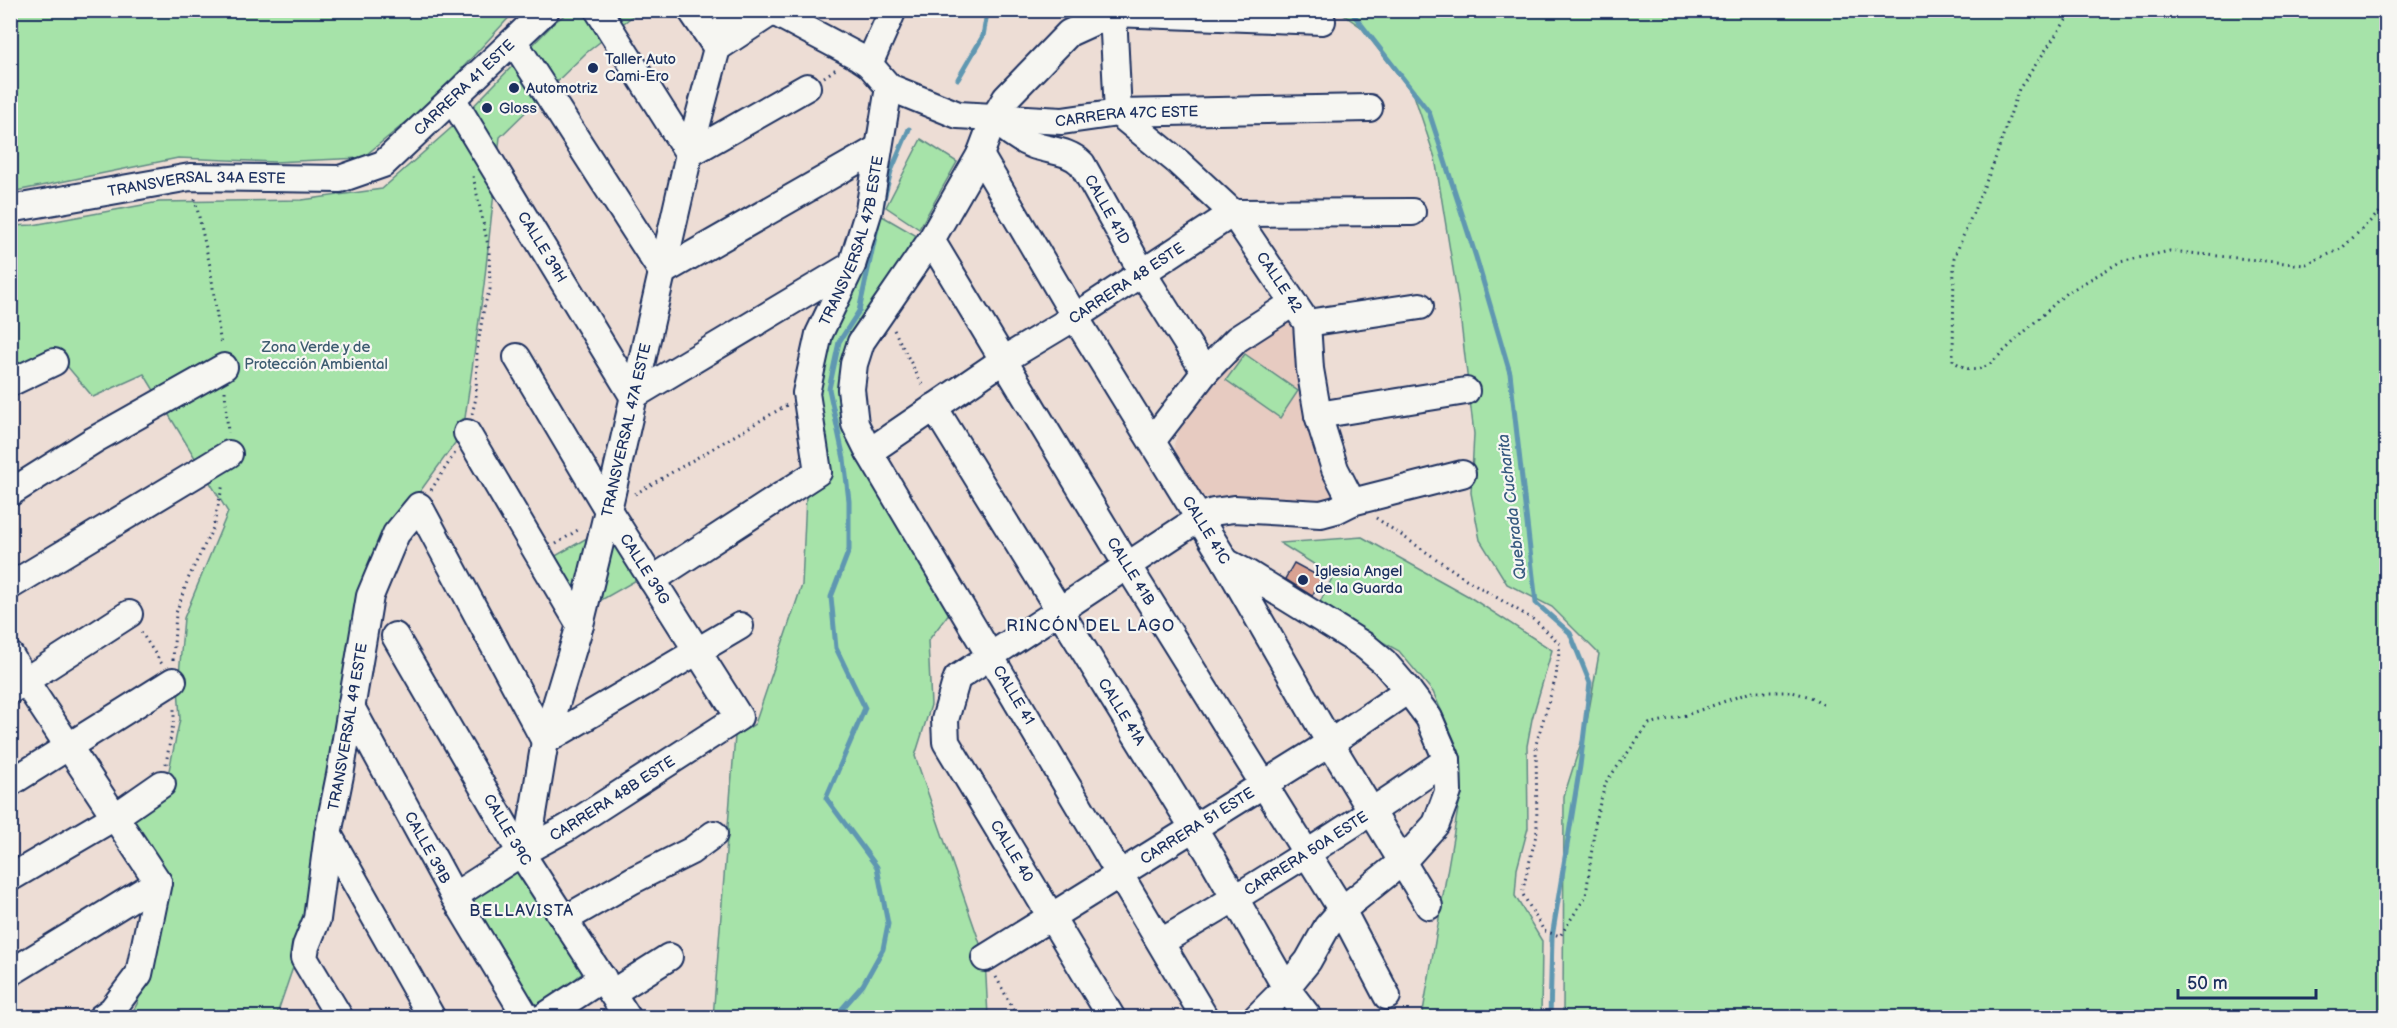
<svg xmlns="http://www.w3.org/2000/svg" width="2397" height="1028" viewBox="0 0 2397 1028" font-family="'Balsamiq Sans',sans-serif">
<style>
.built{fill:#e7cbc1}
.green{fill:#a6e3a9;stroke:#608984;stroke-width:1.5}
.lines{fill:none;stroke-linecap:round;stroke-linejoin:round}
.stream{stroke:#5f97b1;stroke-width:5}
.building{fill:#d9a292;stroke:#1b2f5e;stroke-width:1.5}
.minor-casing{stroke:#1b2f5e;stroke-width:30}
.path{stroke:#1b2f5e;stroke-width:3;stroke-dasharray:1.5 4.5;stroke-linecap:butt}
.minor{stroke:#f6f6f2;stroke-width:26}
.poi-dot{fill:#1b2f5e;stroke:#f6f6f2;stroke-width:2}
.labels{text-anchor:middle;stroke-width:4.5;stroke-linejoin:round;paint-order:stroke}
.poi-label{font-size:15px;fill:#1b2f5e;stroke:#f6f6f2;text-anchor:start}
.street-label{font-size:15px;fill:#1b2f5e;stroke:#f6f6f2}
.park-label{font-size:15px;fill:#3e5c71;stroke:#f6f6f2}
.water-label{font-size:16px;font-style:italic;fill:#375a80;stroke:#f6f6f2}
.neighbourhood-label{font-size:16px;letter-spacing:1.5px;fill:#1b2f5e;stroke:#f6f6f2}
</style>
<rect width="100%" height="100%" fill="#edddd5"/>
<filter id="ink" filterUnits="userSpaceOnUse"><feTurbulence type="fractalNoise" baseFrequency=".0167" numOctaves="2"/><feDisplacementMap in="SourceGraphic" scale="12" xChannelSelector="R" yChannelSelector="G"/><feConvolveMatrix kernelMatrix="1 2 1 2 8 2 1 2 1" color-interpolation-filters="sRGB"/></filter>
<g filter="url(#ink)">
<path class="built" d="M1288 311 1332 484 1333 496 1325 504 1202 497 1179 468 1174 444 1187 410 1208 380Z"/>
<g class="green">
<path d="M10 11H515L431 102 362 158 274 162 178 158 11 192Z"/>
<path d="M570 11H639L586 53 500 137 484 285 463 432 372 558 326 833 299 950 276 1017H130L138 1002 163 883 122 818 165 789 180 719 178 686 184 618 228 512 144 374 93 397 57 354 11 368V226L33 225 159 202 302 200 382 189 459 121 555 22Z"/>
<path d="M1338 11H2386V1017H1563L1564 796 1586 727 1599 654 1552 607 1507 584 1480 540 1471 493 1474 434 1459 306 1435 158 1414 95 1361 27Z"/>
<path d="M921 139 957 162 919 229 886 207Z"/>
<path d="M877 213 922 239 845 373 950 612 928 641 931 705 915 756 985 958 988 1017 713 1018 735 736 755 724 802 585 807 474 826 340Z"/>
<path d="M1245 354 1298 391 1280 418 1226 380Z"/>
<path d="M606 527 640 578 582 611 552 558Z"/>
<path d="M1362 537 1468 596 1552 650 1532 719 1527 746 1528 828 1517 869 1515 896 1542 941 1541 1017H1422L1459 803V751L1433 692 1399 651 1318 606 1333 576 1280 543Z"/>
<path d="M518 870 585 971 537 1010 468 896Z"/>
</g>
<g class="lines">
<g class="stream">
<path d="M1350 10 1429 112 1476 257 1510 373 1536 603 1570 633 1590 683 1580 766 1552 937 1550 1018"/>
<path d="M958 79 983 36 987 13 990 10"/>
<path d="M881 211 891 171 909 129"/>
<path d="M834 1018 863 985 883 949 888 924 877 867 826 798 865 708 836 648 831 597 849 550V501L844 459 829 389 839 342 859 311 878 223"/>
</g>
</g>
<path class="building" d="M1294 563 1322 578 1312 596 1285 579Z"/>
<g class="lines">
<defs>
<g id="minor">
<path d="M598 10 689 154 807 87"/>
<path d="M691 10 717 48 772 12"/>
<path id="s1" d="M770 10 857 56 869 64 889 87 958 115 1062 121 1118 113 1369 108"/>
<path id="s2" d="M1113 13 1118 113 1178 162 1233 213 1307 323 1310 369 1318 415 1335 469 1352 502"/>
<path d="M514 42 662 272 877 149"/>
<path d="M869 64 893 10"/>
<path id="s3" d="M453 100 633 396 852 265"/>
<path id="s4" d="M994 118C1006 129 1017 139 1033 145 1050 151 1068 150 1082 164L1142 272 1205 372"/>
<path id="s5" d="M980 155 1075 317 1226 562 1330 743 1429 906"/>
<path id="s6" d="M10 209 190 177 340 179 383 164 546 10"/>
<path id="s7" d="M931 240 1127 565 1342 910 1387 996"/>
<path d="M1307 323 1420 306"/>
<path d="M10 383 54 362"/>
<path id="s8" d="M934 407 1212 858 1286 988 1309 1018"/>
<path d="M1318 415 1466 391"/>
<path d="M467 433 580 625"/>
<path d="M1152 441 1205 372 1237 339 1293 303"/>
<path id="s9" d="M869 452 1002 361 1075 317 1233 213 1412 212"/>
<path d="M10 493 94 440 224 367"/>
<path d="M1226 562 1247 573 1365 646 1384 662 1408 690 1429 718 1447 760 1448 792 1436 824 1403 861 1342 910 1327 927 1308 961 1286 988 1256 1018"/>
<path id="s10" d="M652 580 818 472 806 393 819 334 852 265 869 210 889 87"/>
<path d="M10 586 229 454"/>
<path id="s11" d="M395 636 521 853 628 1018"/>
<path d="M10 655 26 682 158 882"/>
<path d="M11 690 129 614"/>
<path id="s12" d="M351 707 454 896 527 1018"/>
<path d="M10 783 173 681"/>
<path d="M328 834 432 1018"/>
<path id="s13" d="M527 850 545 741 580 625 608 510 689 154 717 48 732 10"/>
<path d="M10 878 116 816 162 784"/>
<path id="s14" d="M454 896 521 853 567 828 739 717 608 510 517 357"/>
<path d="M565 919 633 880 691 851 714 834"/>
<path id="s15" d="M1161 942C1259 885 1354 825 1447 760"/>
<path id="s16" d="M985 958 1330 743 1408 690"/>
<path d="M10 973 158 882"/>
<path d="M612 993 669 957"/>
<path d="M101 1018 112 1010 139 974 158 882"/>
<path id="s17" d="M340 1018 304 958 306 946 317 919 328 834 340 775 370 596 396 534 419 506 545 741 740 626"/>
<path d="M542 1018 603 978"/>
<path d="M1112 1018 946 742 945 720 957 678 1198 519 1213 512 1234 509 1321 514 1336 510 1352 502 1462 474"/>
<path d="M1205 1018 869 452 855 424 851 389 854 364 861 342 931 240 980 155 994 118 1006 98 1069 33 1113 13 1322 21"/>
</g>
</defs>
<use href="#minor" class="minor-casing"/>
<g class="path">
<path d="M2073 10 2019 89 1993 165 1954 258 1953 361C1967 370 1975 373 1990 364L2065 294 2120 262 2170 251 2304 265 2341 249 2386 206"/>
<path d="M824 77 836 69"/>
<path d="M195 199 210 266 221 346"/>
<path d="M894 330 924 388"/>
<path d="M225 391 228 433"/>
<path d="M472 414 476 398 477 351 484 307 490 289 489 250 473 176"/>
<path d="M431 490 455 453"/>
<path d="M635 494 787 405"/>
<path d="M1376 518 1466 579 1536 621 1560 644 1556 677 1536 744 1537 831 1522 893 1544 931 1560 936 1586 896 1596 817 1606 782 1649 724 1686 715 1751 692H1792L1811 697 1825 705"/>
<path d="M556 544 581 528"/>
<path d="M141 632 162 664"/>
<path d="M173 660 176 613 188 579 213 528 223 484"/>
<path d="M166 764 174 718V706"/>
<path d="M996 977 1018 1018"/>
</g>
<use href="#minor" class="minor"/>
</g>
</g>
<g class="poi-dot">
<circle cx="593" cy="68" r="6"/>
<circle cx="514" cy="88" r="6"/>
<circle cx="487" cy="108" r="6"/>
<circle cx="1303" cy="580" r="6"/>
</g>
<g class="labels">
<g class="poi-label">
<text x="605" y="64">Taller Auto<tspan x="605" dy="17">Cami-Ero</tspan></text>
<text x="526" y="93">Automotriz</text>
<text x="499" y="113">Gloss</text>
<text x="1315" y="576">Iglesia Angel<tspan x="1315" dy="17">de la Guarda</tspan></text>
</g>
<g class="street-label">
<text dy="5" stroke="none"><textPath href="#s6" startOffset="490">CARRERA 41 ESTE</textPath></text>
<text dy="5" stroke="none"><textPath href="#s1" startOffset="387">CARRERA 47C ESTE</textPath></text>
<text dy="5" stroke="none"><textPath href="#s6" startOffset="189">TRANSVERSAL 34A ESTE</textPath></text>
<text dy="5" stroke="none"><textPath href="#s4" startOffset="153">CALLE 41D</textPath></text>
<text dy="5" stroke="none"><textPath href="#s10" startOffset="438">TRANSVERSAL 47B ESTE</textPath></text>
<text dy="5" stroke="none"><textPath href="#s3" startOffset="172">CALLE 39H</textPath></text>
<text dy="5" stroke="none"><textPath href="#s2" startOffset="336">CALLE 42</textPath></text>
<text dy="5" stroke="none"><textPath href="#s9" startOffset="308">CARRERA 48 ESTE</textPath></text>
<text dy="5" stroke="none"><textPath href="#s13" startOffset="432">TRANSVERSAL 47A ESTE</textPath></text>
<text dy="5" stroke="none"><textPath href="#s5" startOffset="438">CALLE 41C</textPath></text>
<text transform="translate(645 569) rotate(58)" y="5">CALLE 39G</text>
<text dy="5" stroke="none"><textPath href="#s7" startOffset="387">CALLE 41B</textPath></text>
<text transform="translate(1014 695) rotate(59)" y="5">CALLE 41</text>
<text dy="5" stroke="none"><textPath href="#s8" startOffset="358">CALLE 41A</textPath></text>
<text dy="5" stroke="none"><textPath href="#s17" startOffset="306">TRANSVERSAL 49 ESTE</textPath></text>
<text dy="5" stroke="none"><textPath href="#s14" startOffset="186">CARRERA 48B ESTE</textPath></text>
<text dy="5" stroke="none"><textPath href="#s16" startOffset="250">CARRERA 51 ESTE</textPath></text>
<text dy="5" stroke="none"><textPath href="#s11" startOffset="224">CALLE 39C</textPath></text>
<text dy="5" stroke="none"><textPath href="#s12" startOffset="160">CALLE 39B</textPath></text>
<text transform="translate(1012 851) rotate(59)" y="5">CALLE 40</text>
<text dy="5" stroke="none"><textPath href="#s15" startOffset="170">CARRERA 50A ESTE</textPath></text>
</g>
<g class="park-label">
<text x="316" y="352">Zona Verde y de<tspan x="316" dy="17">Protección Ambiental</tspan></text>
</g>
<g class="water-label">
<text transform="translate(1511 507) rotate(-97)" y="6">Quebrada Cucharita</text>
</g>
<g class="neighbourhood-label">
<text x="1091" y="631">RINCÓN DEL LAGO</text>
<text x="522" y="916">BELLAVISTA</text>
</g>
</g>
<rect width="2397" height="1028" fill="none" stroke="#f6f6f2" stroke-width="36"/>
<rect x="18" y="18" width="2361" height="992" fill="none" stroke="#1b2f5e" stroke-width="2" filter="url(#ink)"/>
<path d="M2178 989v9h138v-9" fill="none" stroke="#1b2f5e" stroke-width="3"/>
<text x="2187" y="989" font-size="18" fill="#1b2f5e" stroke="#f6f6f2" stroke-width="4.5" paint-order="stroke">50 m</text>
</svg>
